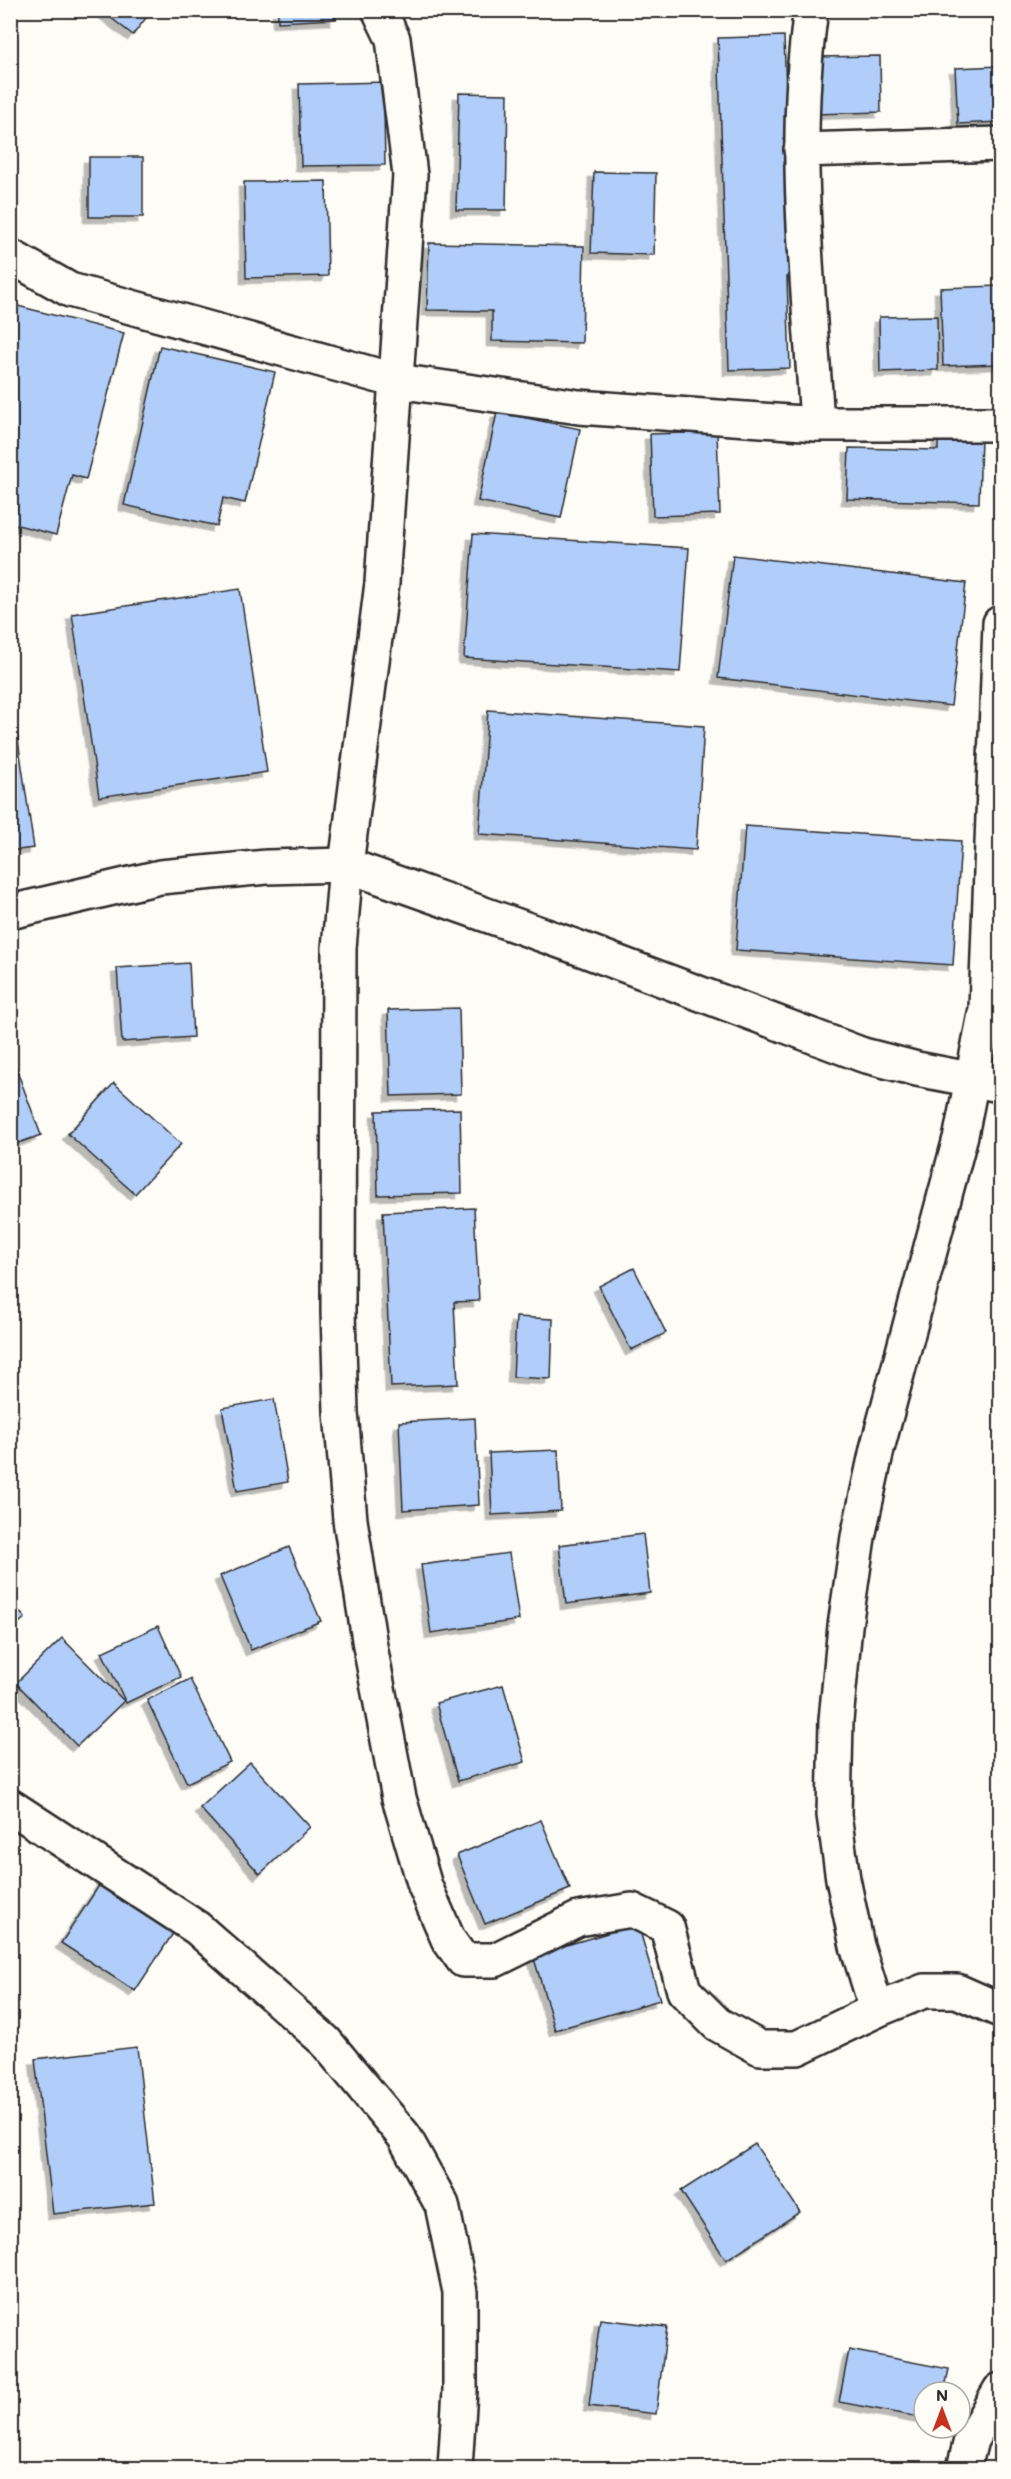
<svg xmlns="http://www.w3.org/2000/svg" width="1011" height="2479" viewBox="0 0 1011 2479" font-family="Mali,sans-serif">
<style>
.building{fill:#b1cdfa;stroke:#2b2b2b;stroke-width:1.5;filter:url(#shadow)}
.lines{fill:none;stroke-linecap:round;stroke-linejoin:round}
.minor-casing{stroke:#2b2b2b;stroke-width:38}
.tertiary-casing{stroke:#2b2b2b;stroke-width:38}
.minor{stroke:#fdfcf7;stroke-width:33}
.tertiary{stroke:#fdfcf7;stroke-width:33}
</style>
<defs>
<filter id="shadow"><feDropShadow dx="-5.5" dy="5.5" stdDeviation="0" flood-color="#0004"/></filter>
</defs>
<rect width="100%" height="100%" fill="#fdfcf7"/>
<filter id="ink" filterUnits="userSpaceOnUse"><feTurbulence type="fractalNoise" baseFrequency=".0167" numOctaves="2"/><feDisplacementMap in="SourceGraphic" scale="12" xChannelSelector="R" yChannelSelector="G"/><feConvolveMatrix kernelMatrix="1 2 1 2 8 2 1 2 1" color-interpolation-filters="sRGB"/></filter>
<g filter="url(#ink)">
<g class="building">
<path d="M101 10H152L133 35Z"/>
<path d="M278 10H336V19L278 22Z"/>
<path d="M784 36 789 179 798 277H787L790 368 729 370 718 38Z"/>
<path d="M880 56 881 112 816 114 815 57Z"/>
<path d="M1000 66V122L958 124 955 68Z"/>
<path d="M388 82V107H384L385 165 301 166 299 84Z"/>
<path d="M459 93 508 94 506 210H456Z"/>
<rect x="89" y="157" width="54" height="60"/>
<path d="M594 172 656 173 654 255 591 253Z"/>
<path d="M326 181 328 276 246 278 244 182Z"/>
<path d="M429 243 584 246 582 343 492 341V311L427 310Z"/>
<path d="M1000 286V364L943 366 940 288Z"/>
<path d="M10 304 124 333 86 479 72 475 56 535 10 523Z"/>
<path d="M937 316 938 370 880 372 879 317Z"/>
<path d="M160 346 275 372 245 503 223 498 217 526 124 505Z"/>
<path d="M497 412 580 429 561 518 478 501Z"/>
<path d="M717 432 720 514 653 516 650 434Z"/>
<path d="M938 438H981L979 503 847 499 849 448 938 450Z"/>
<path d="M473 534 689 548 680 672 464 658Z"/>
<path d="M733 555 966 583 951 706 718 678Z"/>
<path d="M240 589 267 772 99 797 72 614Z"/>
<path d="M10 686 34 848 10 851Z"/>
<path d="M488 710 704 726 696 850 479 834Z"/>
<path d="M745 826 961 841 953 965 736 950Z"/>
<path d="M189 963 193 1037 122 1042 117 968Z"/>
<path d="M459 1008 461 1094 391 1096 388 1010Z"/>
<path d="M10 1052 41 1135 10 1146Z"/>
<path d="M114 1083 181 1144 135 1194 68 1134Z"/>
<path d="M460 1109 462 1193 378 1195 376 1111Z"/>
<path d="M474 1208 479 1301 454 1302 458 1384 391 1387 383 1212Z"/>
<path d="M634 1268 666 1333 631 1350 599 1286Z"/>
<path d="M516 1317 553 1319 551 1379 513 1377Z"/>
<path d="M274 1399 288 1482 237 1491 222 1408Z"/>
<path d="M475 1418 479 1505 403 1510 399 1422Z"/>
<path d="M558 1450 561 1511 492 1515 489 1453Z"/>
<path d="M643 1534 650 1593 566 1604 559 1545Z"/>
<path d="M289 1547 321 1621 251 1650 220 1576Z"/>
<path d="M509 1553 519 1620 431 1633 421 1565Z"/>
<path d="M10 1600 25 1618 10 1630Z"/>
<path d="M158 1626 181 1677 126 1703 102 1652Z"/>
<path d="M62 1638 124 1701 77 1746 16 1683Z"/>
<path d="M190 1679 230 1762 187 1783 147 1700Z"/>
<path d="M503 1685 525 1762 458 1781 436 1703Z"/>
<path d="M250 1762 310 1827 260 1874 200 1808Z"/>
<path d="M541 1820 570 1889 485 1924 457 1855Z"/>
<path d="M104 1878 178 1926 135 1991 61 1943Z"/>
<path d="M638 1924 660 2000 555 2030 533 1955Z"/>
<path d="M137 2047 155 2203 53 2214 35 2059Z"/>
<path d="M755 2144 800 2212 726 2260 681 2191Z"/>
<path d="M600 2319 667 2327 656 2414 589 2406Z"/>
<path d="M849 2350 949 2369 944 2392H924V2418L839 2402Z"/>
<path d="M10 2450H13L15 2468H10Z"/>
</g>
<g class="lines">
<defs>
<g id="minor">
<path d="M379 10 393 39 410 175 382 583 346 865 339 948 338 1312 341 1412 350 1520 370 1646 399 1798 425 1886 448 1939 463 1960H495L578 1919 632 1910 667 1927 684 1991 717 2024 760 2048H797L877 2010 924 1991H957L1000 2010"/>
<path d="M811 10C791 147 809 287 817 424"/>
<path d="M801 150 1000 144"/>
<path d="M10 912 160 877 267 867 346 865 571 945 863 1055 917 1069 1000 1085"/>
<path d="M10 1806 197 1928 325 2041 404 2136 442 2205 460 2292V2390L455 2468"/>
<path d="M877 2010 857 1946 843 1879 834 1815 836 1720 845 1626 858 1537 877 1449 961 1135 986 1009 1000 623"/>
<path d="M964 2468 971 2440 1000 2390"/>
</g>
<path id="tertiary" d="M10 256 70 290 397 381 579 407 817 424H1000"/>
</defs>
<use href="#minor" class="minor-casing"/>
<use href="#tertiary" class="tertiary-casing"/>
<use href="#minor" class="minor"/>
<use href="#tertiary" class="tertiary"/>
</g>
</g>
<rect width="1011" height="2479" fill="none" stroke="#fdfcf7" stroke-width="36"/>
<rect x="18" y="18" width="975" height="2443" fill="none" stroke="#2b2b2b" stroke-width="2" filter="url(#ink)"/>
<g transform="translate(942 2410)"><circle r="28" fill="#fdfcf7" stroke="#a9a8a5" stroke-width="1.5"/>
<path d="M0-4.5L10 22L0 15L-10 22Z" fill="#c8321e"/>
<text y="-9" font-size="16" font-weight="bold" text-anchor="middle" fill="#2b2b2b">N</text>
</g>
</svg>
